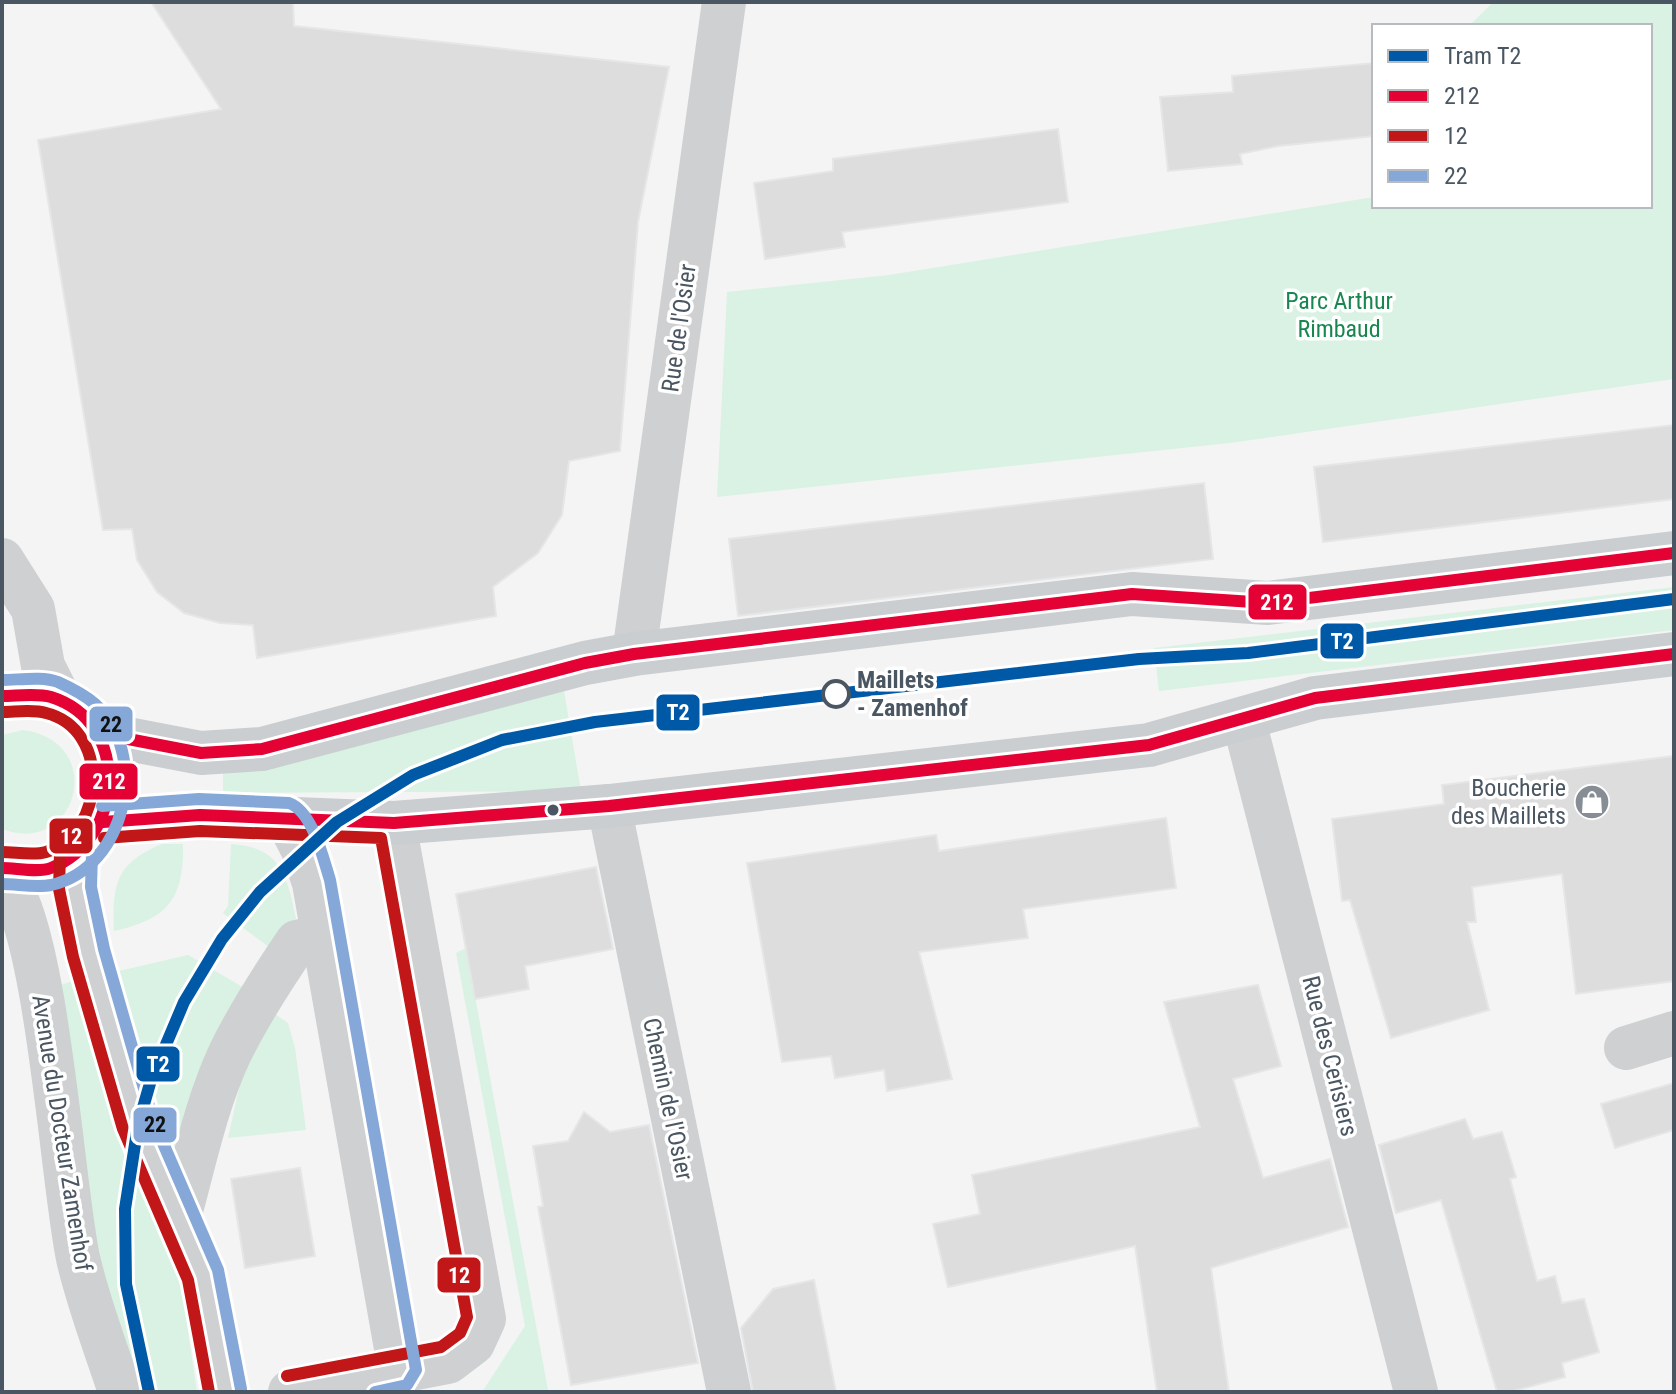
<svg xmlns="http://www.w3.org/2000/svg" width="1676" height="1394" viewBox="0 0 1676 1394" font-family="'Roboto Condensed',sans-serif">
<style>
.green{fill:#d9f2e3}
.building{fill:#ddddde;stroke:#e5e6e7;stroke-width:2}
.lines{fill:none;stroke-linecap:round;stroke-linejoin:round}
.minor{stroke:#ced0d2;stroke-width:44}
.major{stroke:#caced1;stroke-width:44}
.bus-1-casing{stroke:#fff;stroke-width:18}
.bus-2-casing{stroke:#fff;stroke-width:18}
.bus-3-casing{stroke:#fff;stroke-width:18}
.bus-1{stroke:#e40134;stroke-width:12}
.bus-2{stroke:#c11718;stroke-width:12}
.bus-3{stroke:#86a8d8;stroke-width:12}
.tram-1-casing{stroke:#fff;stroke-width:18}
.tram-1{stroke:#0059a6;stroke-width:12}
.stop-dot{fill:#fff;stroke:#4a5661;stroke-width:4}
.bus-dot{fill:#4a5661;stroke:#fff;stroke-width:3}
.labels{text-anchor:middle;stroke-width:7;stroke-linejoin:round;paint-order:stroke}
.park-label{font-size:24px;fill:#17864f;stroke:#fff}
.street-label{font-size:24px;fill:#4a5661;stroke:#fff}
.stop-label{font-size:24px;font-weight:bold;fill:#4a5661;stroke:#fff;text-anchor:start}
.poi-label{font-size:24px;fill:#4a5661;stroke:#fff;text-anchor:end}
.line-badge{stroke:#fff;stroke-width:3}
.badge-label{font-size:22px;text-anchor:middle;font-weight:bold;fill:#fff}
.pale-badge-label{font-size:22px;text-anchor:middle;font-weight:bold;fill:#111}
</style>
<rect width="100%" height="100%" fill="#f4f4f4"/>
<g class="green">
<path d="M1493 2H1674V379L1230 443 717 497 727 292 889 275 1374 197V206H1650V26H1469Z"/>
<path d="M1674 587V630L1159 691 1154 648Z"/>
<path d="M564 691 581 791 223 793V771Z"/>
<path d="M23 730C109 742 77 858 2 829V735Z"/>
<path d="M162 844H183C184 900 167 919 114 931 112 884 116 863 162 844Z"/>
<path d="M231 844C281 847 287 875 296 919L273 950 223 913 228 906Z"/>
<path d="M466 948 548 1390 482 1392 525 1326 456 953Z"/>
<path d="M188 955 246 989 179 1167 139 1065 119 971Z"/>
<path d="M73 981 112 1124 168 1243 180 1277 197 1392H131L101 1284 57 986Z"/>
<path d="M272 1012 288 1023 295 1048 306 1130 228 1138 245 1061Z"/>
</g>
<g class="building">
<path d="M151 2H293L294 26 669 67 638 222 620 451 569 461 562 515 538 553 493 587 496 616 257 658 253 625 220 623 184 613 157 592 137 560 132 529 103 530 38 140 221 109Z"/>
<path d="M1374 63V136L1278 146 1240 154 1242 164 1168 171 1160 97 1233 92 1232 76Z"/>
<path d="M1058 129 1068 202 842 232 845 247 765 259 754 183 833 171V159Z"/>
<path d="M1674 425V499L1323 542 1314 467Z"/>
<path d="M1204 483 1213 559 738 616 729 539Z"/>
<path d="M1674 756V981L1576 994 1562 874 1472 887 1476 922H1467L1489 1010 1391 1038 1350 900 1342 901 1332 819 1444 804 1442 785Z"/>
<path d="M1166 818 1176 888 1023 909 1028 938 919 952 952 1079 887 1091 884 1070 835 1078 831 1056 782 1062 747 863 936 835 939 851Z"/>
<path d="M596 867 613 949 525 966 529 989 475 999 456 894Z"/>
<path d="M1258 985 1281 1066 1233 1079 1263 1178 1330 1159 1348 1227 1211 1268 1229 1392H1157L1135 1246 948 1287 933 1224 980 1214 972 1175 1200 1127 1164 1002Z"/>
<path d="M1674 1083V1130L1615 1148 1601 1104Z"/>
<path d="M584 1112 610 1132 649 1125 698 1363 571 1385 538 1207 543 1206 533 1146 568 1141Z"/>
<path d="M1465 1119 1473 1139 1502 1132 1516 1177 1510 1179 1537 1281 1555 1276 1562 1303 1584 1299 1599 1352 1562 1363 1565 1377 1510 1392H1497L1441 1200 1396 1213 1379 1145Z"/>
<path d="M300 1168 315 1256 245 1268 231 1179Z"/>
<path d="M814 1280 836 1392H753L741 1328 773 1289Z"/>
</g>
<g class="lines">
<g class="minor">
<path d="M2 560 33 609 43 666 61 702"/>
<path d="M634 654 724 2"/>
<path d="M1244 721 1416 1392"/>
<path d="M609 806 729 1392"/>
<path d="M287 819 303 850 314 883 400 1371"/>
<path d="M76 854 75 888 88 953 138 1125 203 1275 225 1392"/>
<path d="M2 876C47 919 62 1184 78 1258 88 1303 106 1348 120 1392"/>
<path d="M1626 1048 1674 1033"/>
<path d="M179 1218C194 1164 206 1104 230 1053 249 1014 273 977 297 942L323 936"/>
<path d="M290 1392 448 1362 473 1343 484 1319 394 823"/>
</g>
<g class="major">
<path d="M2 696C151 668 141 902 2 868"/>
<path d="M97 733 201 753 262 749 585 663 634 654 1132 594 1268 603 1674 553"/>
<path d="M103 822 200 815 394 823 609 806 1149 745 1315 698 1674 654"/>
</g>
<defs>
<g id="bus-1">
<path d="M2 696C17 696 37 693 51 697 131 722 125 839 51 868 38 873 16 868 2 868"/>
<path d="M97 733 201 753 262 749 585 663 634 654 1132 594 1268 603 1674 553"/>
<path d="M103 822 200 815 394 823 609 806 1149 745 1315 698 1674 654"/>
</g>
<g id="bus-2">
<path d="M2 712C15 712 33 709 46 713 111 729 106 833 46 852 34 856 15 852 2 852"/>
<path d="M104 838 200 831 381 838 467 1317 460 1333 441 1347 287 1376"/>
<path d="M60 854 59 889 73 957 123 1129 188 1280 209 1392"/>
</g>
<g id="bus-3">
<path d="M102 806 199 799 289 803C313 812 323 858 330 880L416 1370 407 1385 375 1392"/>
<path d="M92 854 91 887 104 949 153 1120 218 1270 241 1389"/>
<path d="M2 884C17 884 36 888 51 885 127 868 150 754 95 704 86 696 69 687 58 682 42 676 19 680 2 680"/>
</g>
</defs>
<use href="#bus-1" class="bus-1-casing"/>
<use href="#bus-2" class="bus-2-casing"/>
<use href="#bus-3" class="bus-3-casing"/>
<use href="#bus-1" class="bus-1"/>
<use href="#bus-2" class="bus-2"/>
<use href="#bus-3" class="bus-3"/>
<defs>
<path id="tram-1" d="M149 1392 126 1284 125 1209 138 1125 151 1080 184 1002 222 939 260 892 337 822 413 775 502 740 595 722 1139 659 1248 653 1674 599"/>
</defs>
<use href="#tram-1" class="tram-1-casing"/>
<use href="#tram-1" class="tram-1"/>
</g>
<defs>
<symbol id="shop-disc" viewBox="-11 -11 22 22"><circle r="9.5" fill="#868d94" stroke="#fff"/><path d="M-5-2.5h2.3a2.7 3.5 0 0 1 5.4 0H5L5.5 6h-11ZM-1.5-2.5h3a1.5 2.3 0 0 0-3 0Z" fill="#fff"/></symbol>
</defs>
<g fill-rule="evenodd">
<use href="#shop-disc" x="1572" y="782" width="40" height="40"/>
</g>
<circle class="stop-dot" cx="836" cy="694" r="13"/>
<circle class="bus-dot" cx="553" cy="810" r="7"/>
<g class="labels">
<g class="park-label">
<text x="1339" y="309">Parc Arthur<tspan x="1339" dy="28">Rimbaud</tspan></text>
</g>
<g class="street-label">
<text transform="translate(679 328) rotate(-82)" y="8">Rue de l'Osier</text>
<text transform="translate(1330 1056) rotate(76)" y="8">Rue des Cerisiers</text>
<text transform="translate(668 1099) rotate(78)" y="8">Chemin de l'Osier</text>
<text transform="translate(62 1133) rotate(81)" y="8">Avenue du Docteur Zamenhof</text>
</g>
<g class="stop-label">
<text x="857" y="688">Maillets<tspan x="857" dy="28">- Zamenhof</tspan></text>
</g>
<g class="poi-label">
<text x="1566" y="796">Boucherie<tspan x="1566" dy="28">des Maillets</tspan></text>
</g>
</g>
<g class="line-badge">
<rect x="1247" y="583" width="61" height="38" rx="8" fill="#e40134"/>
<rect x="1319" y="622" width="46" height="38" rx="8" fill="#0059a6"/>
<rect x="655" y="693" width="46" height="39" rx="8" fill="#0059a6"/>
<rect x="88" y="705" width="46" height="38" rx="8" fill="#86a8d8"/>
<rect x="78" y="762" width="61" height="39" rx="8" fill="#e40134"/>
<rect x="48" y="817" width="46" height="38" rx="8" fill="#c11718"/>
<rect x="135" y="1045" width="46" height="38" rx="8" fill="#0059a6"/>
<rect x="132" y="1106" width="46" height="38" rx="8" fill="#86a8d8"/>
<rect x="436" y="1256" width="46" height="38" rx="8" fill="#c11718"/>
</g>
<g class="badge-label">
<text x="1277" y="610">212</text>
<text x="1342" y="649">T2</text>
<text x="678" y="720">T2</text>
<text x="109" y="789">212</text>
<text x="71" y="844">12</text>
<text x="158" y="1072">T2</text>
<text x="459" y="1283">12</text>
</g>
<g class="pale-badge-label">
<text x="111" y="732">22</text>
<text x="155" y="1132">22</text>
</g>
<rect width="1676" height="1394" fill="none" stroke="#4a5661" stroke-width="8"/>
<rect x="1372" y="24" width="280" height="184" fill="#ffffff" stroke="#b7bbc0" stroke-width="2"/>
<rect x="1388" y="50" width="40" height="12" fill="#0059a6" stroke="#b7bbc0" stroke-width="2"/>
<text x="1444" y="64" font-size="24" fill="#4a5661">Tram T2</text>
<rect x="1388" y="90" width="40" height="12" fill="#e40134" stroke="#b7bbc0" stroke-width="2"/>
<text x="1444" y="104" font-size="24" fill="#4a5661">212</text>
<rect x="1388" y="130" width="40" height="12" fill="#c11718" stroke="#b7bbc0" stroke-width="2"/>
<text x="1444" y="144" font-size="24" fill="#4a5661">12</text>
<rect x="1388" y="170" width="40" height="12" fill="#86a8d8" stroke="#b7bbc0" stroke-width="2"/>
<text x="1444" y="184" font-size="24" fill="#4a5661">22</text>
</svg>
